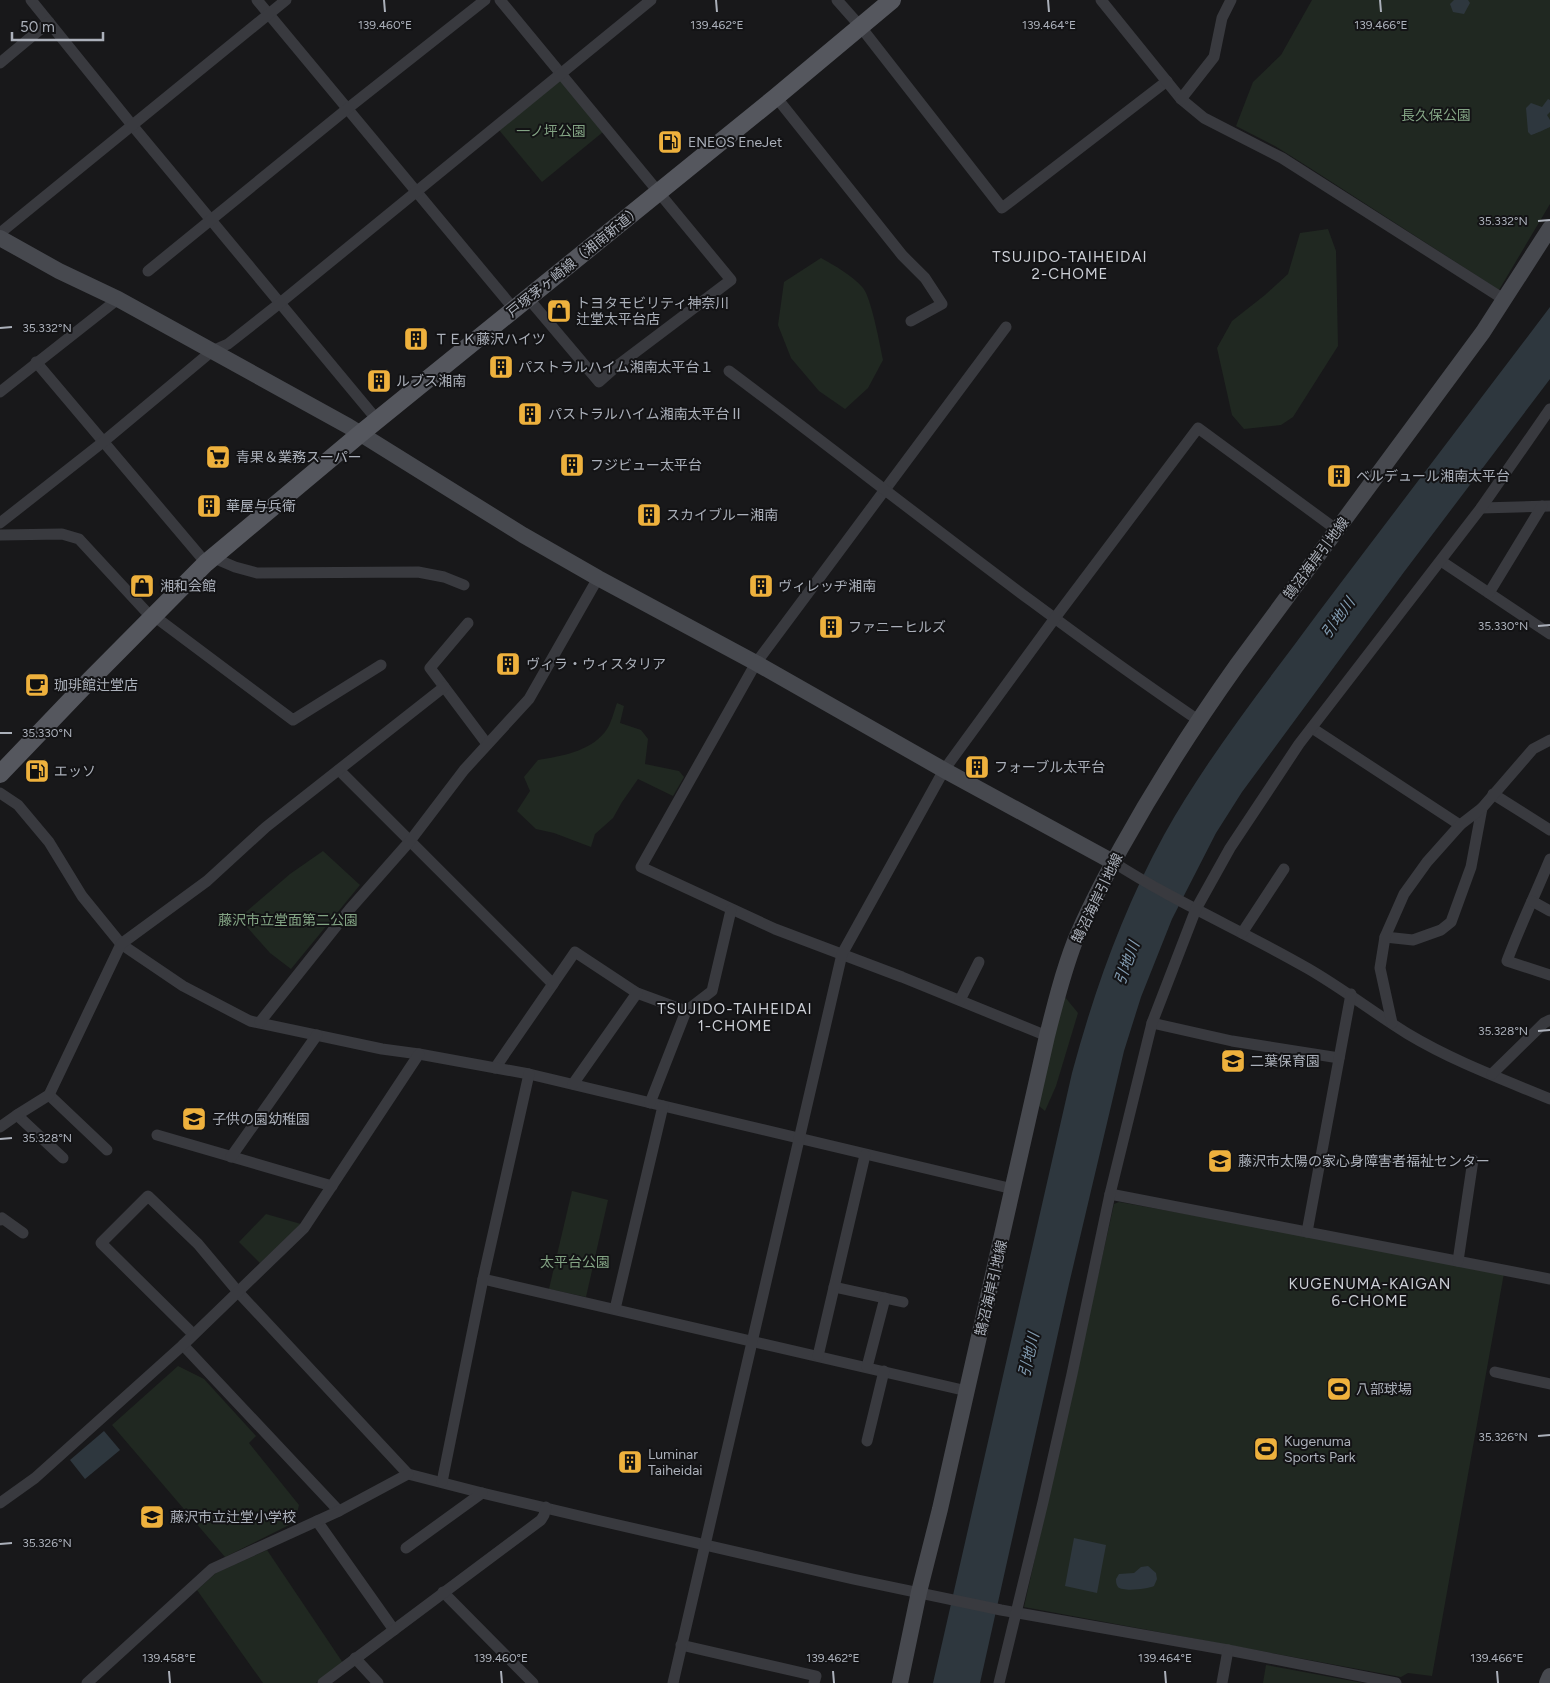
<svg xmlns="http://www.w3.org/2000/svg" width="1550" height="1683" viewBox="0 0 1550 1683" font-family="Figtree,'Noto Sans JP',sans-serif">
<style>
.green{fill:#202821}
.water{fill:#2e373e}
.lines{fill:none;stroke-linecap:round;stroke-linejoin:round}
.street{stroke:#393a3f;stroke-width:11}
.secondary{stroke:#47494f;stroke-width:16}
.primary{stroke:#55575e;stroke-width:18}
.ticks{fill:none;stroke:#abb0ba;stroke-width:2}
.labels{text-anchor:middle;stroke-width:4;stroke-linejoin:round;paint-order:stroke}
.park-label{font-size:14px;fill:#83a484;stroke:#131315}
.poi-label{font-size:14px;fill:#abb0ba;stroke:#131315;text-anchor:start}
.street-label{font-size:14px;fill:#abb0ba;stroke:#131315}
.neighbourhood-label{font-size:15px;letter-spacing:1px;fill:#cccfd6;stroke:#131315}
.water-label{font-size:15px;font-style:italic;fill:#839db3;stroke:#131315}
.ticks-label{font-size:12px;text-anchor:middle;fill:#abb0ba;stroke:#131315;stroke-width:4;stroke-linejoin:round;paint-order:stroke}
</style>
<rect width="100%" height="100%" fill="#18181a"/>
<g class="green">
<path d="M1312 0H1550V204L1499 290 1313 170 1275 146 1236 126 1253 82 1281 55Z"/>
<path d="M560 80 603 132 542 182 499 130Z"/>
<path d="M1328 229 1336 251 1338 346 1293 417 1281 425 1244 429 1232 415 1217 348 1232 321 1265 295 1288 274 1300 233Z"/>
<path d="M821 258C835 266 852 275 863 288 871 297 880 345 883 360L868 388 845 409 819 391 791 358 778 325 784 282Z"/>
<path d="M617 703 624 706 620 723 641 730 648 739 645 764 679 771 684 777 673 796 638 779 622 802 613 818 595 834 591 847 554 833 536 829 517 811 530 791 524 777 538 760C561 756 589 752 605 732 611 725 614 711 617 703Z"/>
<path d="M323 851 360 885 291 969 270 953 239 918 290 874Z"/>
<path d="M1060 991 1078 1013 1056 1086 1045 1111 1033 1101Z"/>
<path d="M572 1191 608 1200 586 1297 549 1289Z"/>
<path d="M1119 1202 1305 1235 1504 1273 1432 1676 1408 1673 1401 1677 1024 1607 1114 1204Z"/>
<path d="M266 1214 301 1224 260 1263 239 1242Z"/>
<path d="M178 1366 204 1379 256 1436 249 1443 299 1505 295 1522 225 1557 112 1425Z"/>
<path d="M267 1550 343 1663 316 1683H263L197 1590 216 1573Z"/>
<path d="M1266 1665 1363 1683H1263Z"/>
</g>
<g class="water">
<path d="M1454 0H1468L1470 3 1464 14 1453 12 1450 4Z"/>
<path d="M1548 99 1550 100V112L1547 115 1550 120V127C1548 128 1533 135 1531 135L1528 132 1526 108 1531 103 1542 107Z"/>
<path d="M1550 307V379L1404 572 1242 792 1216 833 1172 919 1141 997 1124 1051 1069 1284 980 1683H933L1072 1073C1094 991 1123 910 1164 835 1208 756 1265 685 1318 613 1395 511 1473 409 1550 307Z"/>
<path d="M104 1431 120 1450 85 1479 70 1460Z"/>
<path d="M1074 1538 1106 1545 1097 1593 1065 1586Z"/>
<path d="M1148 1566 1156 1573 1157 1579 1154 1586C1148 1589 1123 1592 1118 1587 1116 1584 1116 1582 1116 1579L1119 1574 1134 1573 1141 1567Z"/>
</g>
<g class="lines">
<g class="street">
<path d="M31 0 132 125 378 421"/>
<path d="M257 0 514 309"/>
<path d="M500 0 731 280 617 366 599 382 528 298"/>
<path d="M837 0 860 26 1002 208 1167 81"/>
<path d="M1101 0 1181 99 1204 118 1282 158 1505 300"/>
<path d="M0 63 49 22"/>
<path d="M776 97 902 255 925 278 942 304 911 321"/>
<path d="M1181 99 1214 57 1222 18 1231 0"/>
<path d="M0 233 286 0"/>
<path d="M148 271 347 109 485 0"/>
<path d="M1006 327 756 663 641 867 775 929 902 977 1047 1036"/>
<path d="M36 362 206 563"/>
<path d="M729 371C885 488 1037 611 1198 720"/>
<path d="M0 392 118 299"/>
<path d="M1481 508 1550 506"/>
<path d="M0 523 103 442 212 351 228 344 280 303 651 0"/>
<path d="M0 535 62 534 79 539 152 618"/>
<path d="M214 558 235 567 257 573 418 572 444 577 464 585"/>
<path d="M1441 561 1550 634"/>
<path d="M1489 593 1542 506"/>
<path d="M154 616 293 720 381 665"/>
<path d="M468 623 430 668 487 744"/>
<path d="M1312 728 1460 825"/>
<path d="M339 770 553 984 495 1068"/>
<path d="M0 793 18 805 49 842 82 896 121 944 183 986 250 1021 382 1049 419 1054 529 1074 1013 1189"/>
<path d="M1493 794 1550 830"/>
<path d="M1550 859C1536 893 1520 926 1507 961L1550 975"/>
<path d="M1113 862C1175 902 1243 931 1307 968 1342 988 1374 1013 1408 1034 1453 1061 1502 1079 1550 1099"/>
<path d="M1532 901 1550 911"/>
<path d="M1242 933 1284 869"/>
<path d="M1385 937 1413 940 1441 930 1451 922 1471 867 1482 808"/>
<path d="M553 984 575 952 637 993 686 1011"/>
<path d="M960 1000 979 962"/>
<path d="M260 1022 350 909 410 841 464 770 529 699 598 578"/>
<path d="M1152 1023 1232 1041 1339 1058"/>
<path d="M1392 1023 1380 968 1385 937 1404 894 1427 862 1460 825 1482 808 1533 749 1550 740"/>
<path d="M1492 1074 1544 1023 1550 1020"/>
<path d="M573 1084 637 993"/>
<path d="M49 1095 107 1150"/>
<path d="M650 1103 686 1011 712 991 731 910"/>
<path d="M17 1115 63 1158"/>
<path d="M0 1127 17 1115 49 1095 121 944 207 881 266 827 444 687"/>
<path d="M157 1135 332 1186"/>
<path d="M231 1157 317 1035"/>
<path d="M1110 1194 1550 1279"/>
<path d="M0 1220 2 1218 23 1233"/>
<path d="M1307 1232 1351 994"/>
<path d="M1458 1261 1473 1160"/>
<path d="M483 1279 967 1391"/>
<path d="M834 1287 903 1302"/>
<path d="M615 1309 663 1106"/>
<path d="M193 1334 101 1243 148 1196 198 1244 239 1293 408 1474 482 1493 601 1521 853 1579 1001 1610 1228 1650 1396 1683"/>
<path d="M183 1345 339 1511"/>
<path d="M818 1356 865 1155"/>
<path d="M867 1367 885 1298"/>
<path d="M1495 1372 1550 1384"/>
<path d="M867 1441 884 1371"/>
<path d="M442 1482 483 1279 529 1074"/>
<path d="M0 1503 35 1478 183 1345 304 1228 419 1054"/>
<path d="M317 1521 394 1630"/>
<path d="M406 1548 482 1493"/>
<path d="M443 1592 533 1683"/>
<path d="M681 1645 816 1676 814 1683"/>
<path d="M355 1658 378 1683"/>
<path d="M87 1683 212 1569 339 1511 408 1474"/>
<path d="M323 1683 541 1520 544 1515 546 1507"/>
<path d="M673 1683 842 954 944 770 1055 618 1198 428 1337 530"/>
<path d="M999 1683 1043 1502 1072 1374 1110 1194 1152 1023 1196 909 1230 848 1299 744 1481 508 1550 409"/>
<path d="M1222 1683 1228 1650"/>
</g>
<g class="secondary">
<path d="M0 238 59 271 118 299 348 426 523 535 598 578 756 663 944 770 1113 862"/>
<path d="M900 1683 919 1592 940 1509 1047 1036C1055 1004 1063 972 1075 941 1088 909 1104 879 1121 848 1156 785 1195 724 1237 665L1483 332 1550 228"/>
<path d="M1547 1683 1550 1676"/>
</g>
<path class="primary" d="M0 774 90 680 206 563 360 434 776 97 892 0"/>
</g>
<path class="ticks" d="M384 0 385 12M716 0 717 12M1048 0 1049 12M1380 0 1381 12M1538 221 1550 220M0 328 12 327M1538 626 1550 625M0 733H12M1538 1031 1550 1030M0 1139 12 1138M1538 1436 1550 1435M0 1544 12 1543M169 1671 170 1683M501 1671 502 1683M833 1671 834 1683M1165 1671 1166 1683M1497 1671 1498 1683"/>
<defs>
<symbol id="fuel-square" viewBox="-11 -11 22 22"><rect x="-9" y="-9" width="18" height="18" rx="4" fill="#eeb13d" stroke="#131315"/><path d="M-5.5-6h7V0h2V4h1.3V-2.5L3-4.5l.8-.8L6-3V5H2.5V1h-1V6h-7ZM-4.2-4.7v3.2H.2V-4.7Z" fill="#111"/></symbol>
<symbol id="shop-square" viewBox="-11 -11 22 22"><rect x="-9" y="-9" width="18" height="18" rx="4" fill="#eeb13d" stroke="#131315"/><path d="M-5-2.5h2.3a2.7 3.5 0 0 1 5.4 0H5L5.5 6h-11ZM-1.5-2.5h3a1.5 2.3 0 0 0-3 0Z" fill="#111"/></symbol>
<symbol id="building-square" viewBox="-11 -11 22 22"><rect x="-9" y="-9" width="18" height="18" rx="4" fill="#eeb13d" stroke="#131315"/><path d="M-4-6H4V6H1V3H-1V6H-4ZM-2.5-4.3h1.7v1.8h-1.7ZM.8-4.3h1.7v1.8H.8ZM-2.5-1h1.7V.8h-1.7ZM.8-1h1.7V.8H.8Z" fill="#111"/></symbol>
<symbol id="supermarket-square" viewBox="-11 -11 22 22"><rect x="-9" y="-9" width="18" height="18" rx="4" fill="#eeb13d" stroke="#131315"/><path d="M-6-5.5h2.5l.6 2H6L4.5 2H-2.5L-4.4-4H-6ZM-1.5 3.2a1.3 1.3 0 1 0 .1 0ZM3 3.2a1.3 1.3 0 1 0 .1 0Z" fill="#111"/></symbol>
<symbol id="cafe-square" viewBox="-11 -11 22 22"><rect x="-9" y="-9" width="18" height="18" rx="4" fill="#eeb13d" stroke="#131315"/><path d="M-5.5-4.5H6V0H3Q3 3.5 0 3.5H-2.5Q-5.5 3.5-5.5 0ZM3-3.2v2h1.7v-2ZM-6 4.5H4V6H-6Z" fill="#111"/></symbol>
<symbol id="school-square" viewBox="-11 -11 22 22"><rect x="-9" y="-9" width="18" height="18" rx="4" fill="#eeb13d" stroke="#131315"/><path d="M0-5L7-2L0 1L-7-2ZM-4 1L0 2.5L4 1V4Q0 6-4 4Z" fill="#111"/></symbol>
<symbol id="stadium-square" viewBox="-11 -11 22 22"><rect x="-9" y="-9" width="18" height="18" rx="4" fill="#eeb13d" stroke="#131315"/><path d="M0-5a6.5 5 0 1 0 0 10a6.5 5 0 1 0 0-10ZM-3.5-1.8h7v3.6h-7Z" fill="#111"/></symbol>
</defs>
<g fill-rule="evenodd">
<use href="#fuel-square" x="656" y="128" width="28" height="28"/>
<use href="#shop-square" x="545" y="297" width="28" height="28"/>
<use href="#building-square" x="402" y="325" width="28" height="28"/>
<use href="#building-square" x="487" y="353" width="28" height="28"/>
<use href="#building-square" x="365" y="367" width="28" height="28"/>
<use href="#building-square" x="516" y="400" width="28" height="28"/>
<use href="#supermarket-square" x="204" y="443" width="28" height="28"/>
<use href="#building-square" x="558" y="451" width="28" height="28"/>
<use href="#building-square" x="1325" y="462" width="28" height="28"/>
<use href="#building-square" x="195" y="492" width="28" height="28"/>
<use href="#building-square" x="635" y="501" width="28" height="28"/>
<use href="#shop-square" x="128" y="572" width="28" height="28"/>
<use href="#building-square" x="747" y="572" width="28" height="28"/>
<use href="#building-square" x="817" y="613" width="28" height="28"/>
<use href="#building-square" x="494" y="650" width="28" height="28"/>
<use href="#cafe-square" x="23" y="671" width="28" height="28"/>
<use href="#building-square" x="963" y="753" width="28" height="28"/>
<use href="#fuel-square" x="23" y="757" width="28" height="28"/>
<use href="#school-square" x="1219" y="1047" width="28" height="28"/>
<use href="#school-square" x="180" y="1105" width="28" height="28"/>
<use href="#school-square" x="1206" y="1147" width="28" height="28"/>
<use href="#stadium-square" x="1325" y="1375" width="28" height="28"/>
<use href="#stadium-square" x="1252" y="1435" width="28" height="28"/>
<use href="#building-square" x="616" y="1448" width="28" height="28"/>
<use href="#school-square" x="138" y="1503" width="28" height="28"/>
</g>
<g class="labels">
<g class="park-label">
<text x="1436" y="120">長久保公園</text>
<text x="551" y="136">一ノ坪公園</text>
<text x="288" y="925">藤沢市立堂面第二公園</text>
<text x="575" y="1267">太平台公園</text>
</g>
<g class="poi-label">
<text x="688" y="147">ENEOS EneJet</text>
<text x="576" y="308">トヨタモビリティ神奈川<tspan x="576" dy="16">辻堂太平台店</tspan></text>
<text x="434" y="344">ＴＥＫ藤沢ハイツ</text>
<text x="518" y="372">パストラルハイム湘南太平台１</text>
<text x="396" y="386">ルブス湘南</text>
<text x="548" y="419">パストラルハイム湘南太平台Ⅱ</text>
<text x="236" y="462">青果＆業務スーパー</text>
<text x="590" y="470">フジビュー太平台</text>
<text x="1356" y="481">ベルデュール湘南太平台</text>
<text x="226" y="511">華屋与兵衛</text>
<text x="666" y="520">スカイブルー湘南</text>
<text x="160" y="591">湘和会館</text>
<text x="778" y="591">ヴィレッヂ湘南</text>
<text x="848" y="632">ファニーヒルズ</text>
<text x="526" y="669">ヴィラ・ウィスタリア</text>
<text x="54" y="690">珈琲館辻堂店</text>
<text x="994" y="772">フォーブル太平台</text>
<text x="54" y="776">エッソ</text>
<text x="1250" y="1066">二葉保育園</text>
<text x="212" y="1124">子供の園幼稚園</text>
<text x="1238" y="1166">藤沢市太陽の家心身障害者福祉センター</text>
<text x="1356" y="1394">八部球場</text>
<text x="1284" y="1446">Kugenuma<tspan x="1284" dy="16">Sports Park</tspan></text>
<text x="648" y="1459">Luminar<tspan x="648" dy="16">Taiheidai</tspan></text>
<text x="170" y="1522">藤沢市立辻堂小学校</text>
</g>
<g class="street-label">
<text transform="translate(574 261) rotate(-39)" y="5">戸塚茅ヶ崎線（湘南新道）</text>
<text transform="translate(1316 558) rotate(-53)" y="5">鵠沼海岸引地線</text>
<text transform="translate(1097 898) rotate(-64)" y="5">鵠沼海岸引地線</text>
<text transform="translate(991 1288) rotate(-77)" y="5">鵠沼海岸引地線</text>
</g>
<g class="neighbourhood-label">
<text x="1070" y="262">TSUJIDO-TAIHEIDAI<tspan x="1070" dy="17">2-CHOME</tspan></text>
<text x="735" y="1014">TSUJIDO-TAIHEIDAI<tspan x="735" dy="17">1-CHOME</tspan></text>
<text x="1370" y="1289">KUGENUMA-KAIGAN<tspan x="1370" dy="17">6-CHOME</tspan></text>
</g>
<g class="water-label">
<text transform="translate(1338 618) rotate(-54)" y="5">引地川</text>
<text transform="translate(1127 963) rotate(-70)" y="5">引地川</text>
<text transform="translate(1029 1355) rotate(-77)" y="5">引地川</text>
</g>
</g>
<g class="ticks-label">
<text x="385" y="29">139.460°E</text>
<text x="717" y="29">139.462°E</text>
<text x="1049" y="29">139.464°E</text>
<text x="1381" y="29">139.466°E</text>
<text x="1503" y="225">35.332°N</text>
<text x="47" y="332">35.332°N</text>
<text x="1503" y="630">35.330°N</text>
<text x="47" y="737">35.330°N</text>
<text x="1503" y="1035">35.328°N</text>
<text x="47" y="1142">35.328°N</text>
<text x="1503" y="1441">35.326°N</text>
<text x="47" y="1547">35.326°N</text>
<text x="169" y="1662">139.458°E</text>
<text x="501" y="1662">139.460°E</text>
<text x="833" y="1662">139.462°E</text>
<text x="1165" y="1662">139.464°E</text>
<text x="1497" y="1662">139.466°E</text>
</g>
<path d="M12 32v8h91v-8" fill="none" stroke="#abb0ba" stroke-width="2.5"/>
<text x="20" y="32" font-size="15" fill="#abb0ba" stroke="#131315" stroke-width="4" paint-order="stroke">50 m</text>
</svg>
